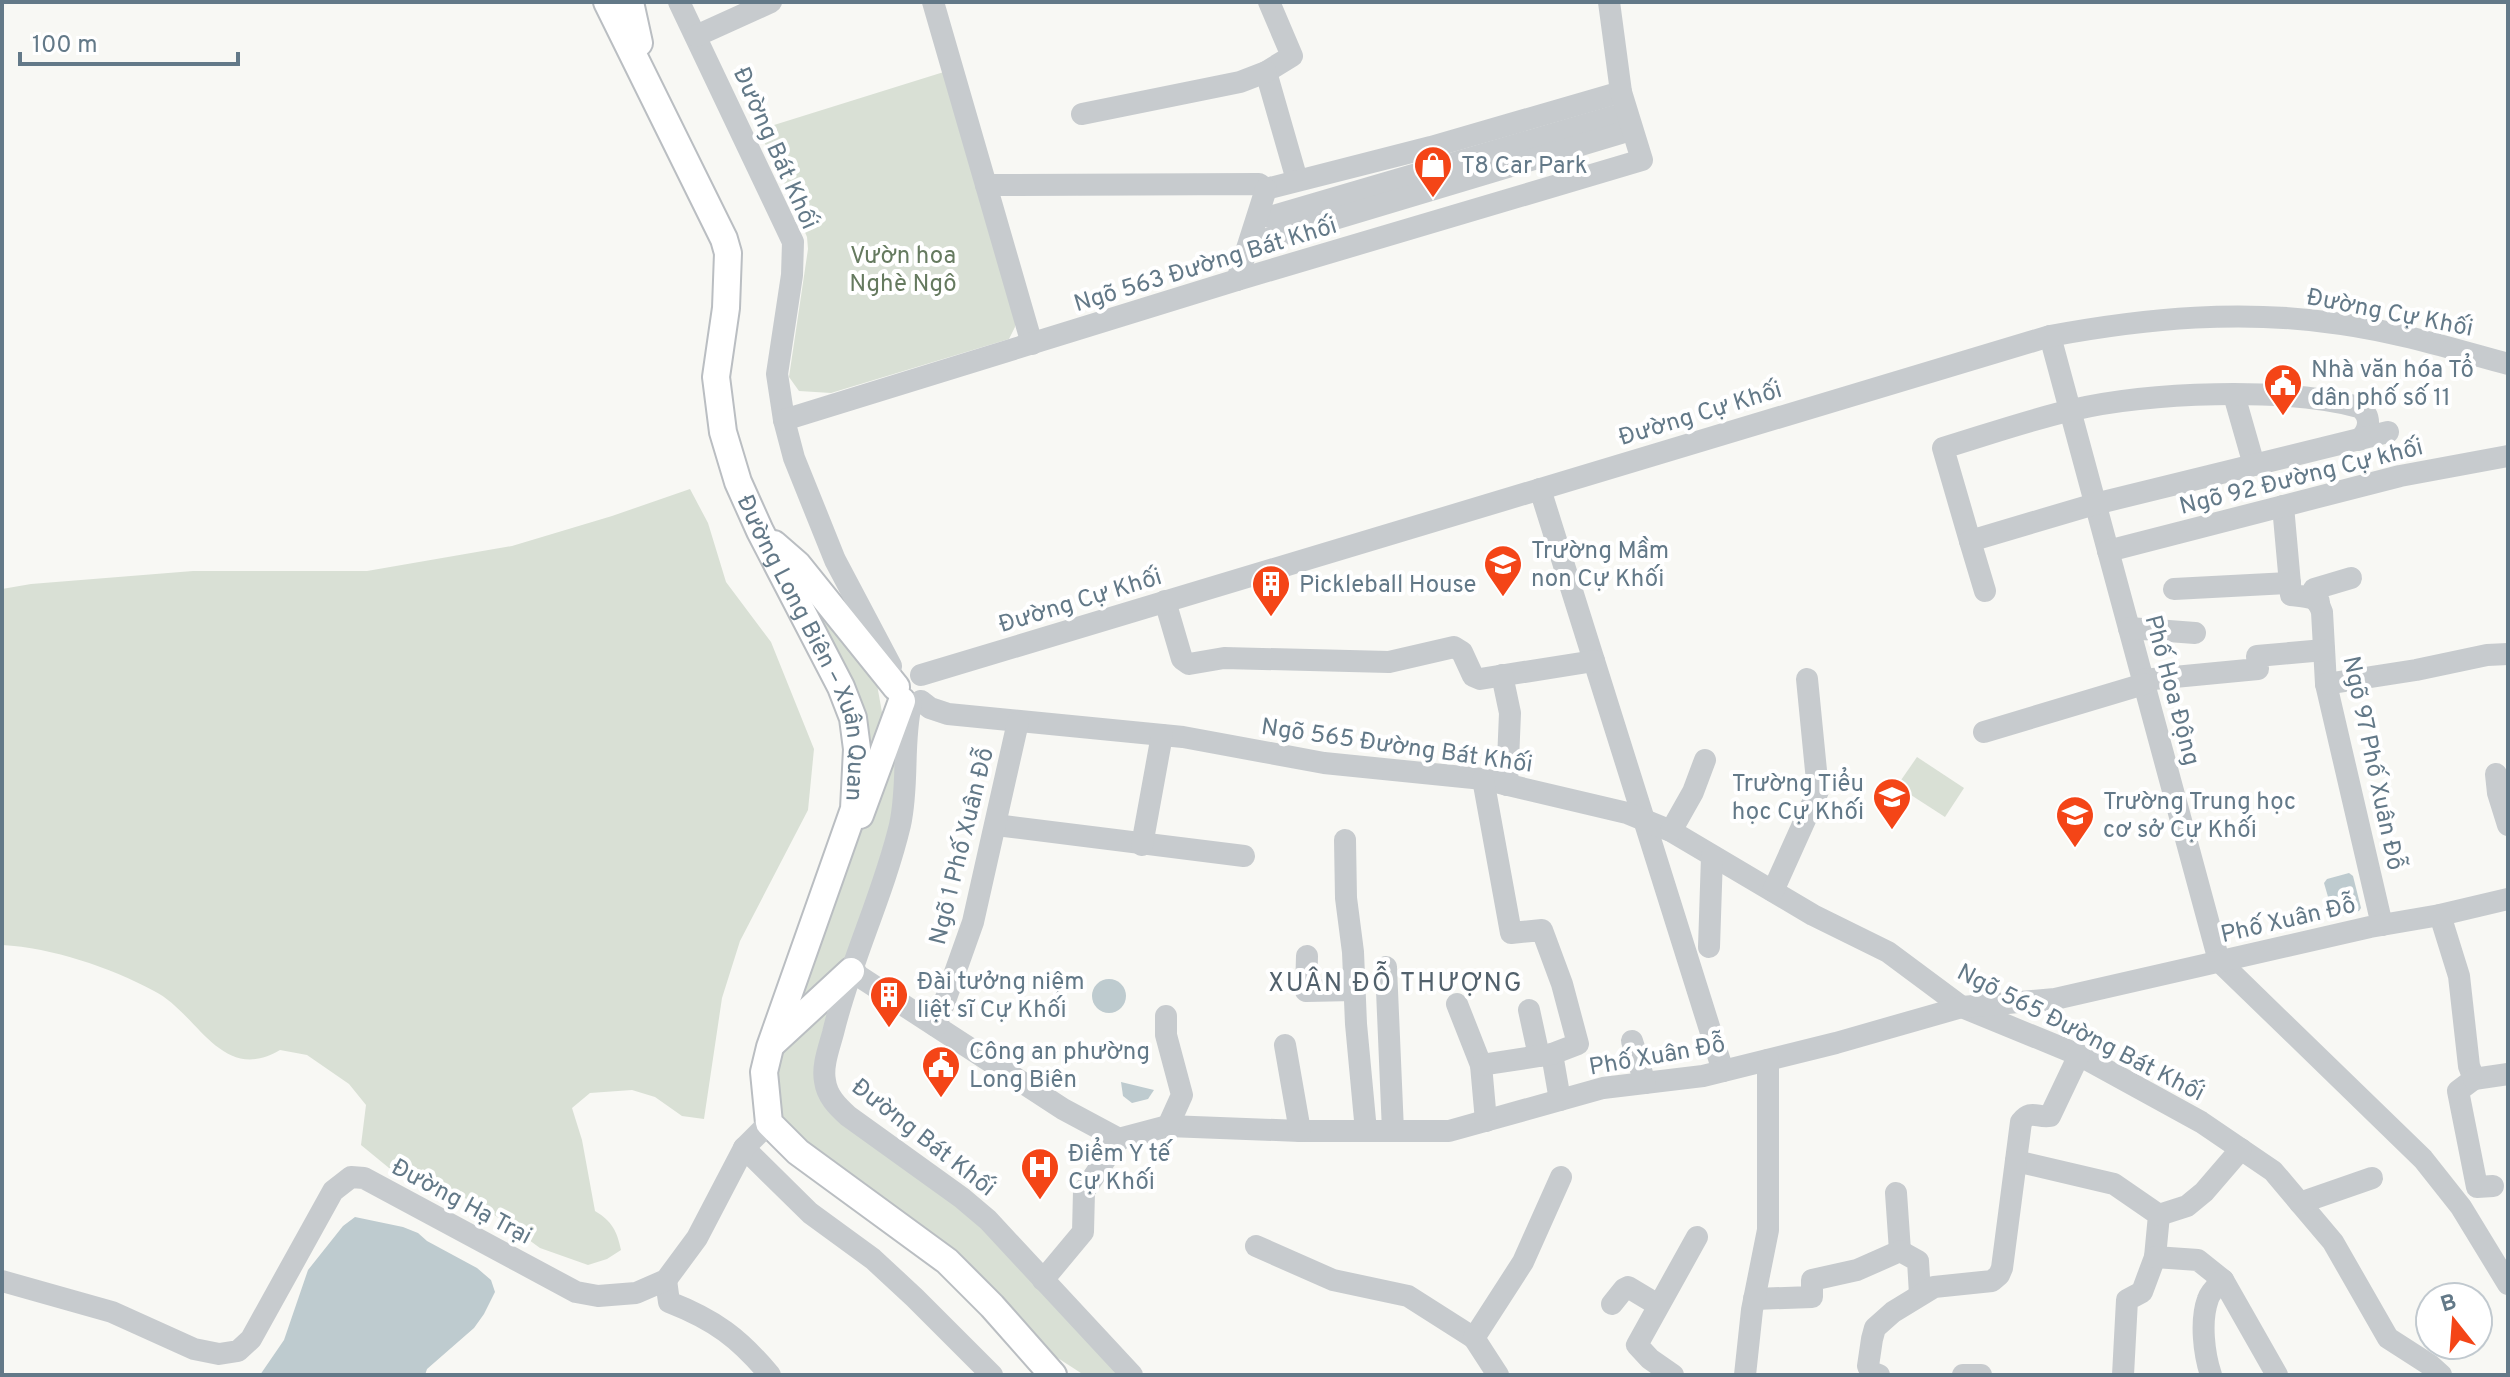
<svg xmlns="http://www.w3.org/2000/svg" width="2510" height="1377" viewBox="0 0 2510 1377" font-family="Overpass,sans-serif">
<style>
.green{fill:#d9e0d5}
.water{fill:#becbcf}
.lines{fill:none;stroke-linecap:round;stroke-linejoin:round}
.major-casing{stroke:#babec2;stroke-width:30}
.minor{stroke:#c7cbce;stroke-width:22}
.major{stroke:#fff;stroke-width:26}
.labels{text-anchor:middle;stroke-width:8;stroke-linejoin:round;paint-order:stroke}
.street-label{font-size:24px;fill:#637988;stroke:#fff}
.poi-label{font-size:24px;fill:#637988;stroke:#fff;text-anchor:start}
.park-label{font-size:24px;fill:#657a5f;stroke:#fff}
.neighbourhood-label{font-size:26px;letter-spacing:2px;fill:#52616c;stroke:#fff}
</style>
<rect width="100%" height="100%" fill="#f8f8f4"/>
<g class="green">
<path d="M947 71 1015 316V327L1009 339 831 393 799 391 789 377 808 249 807 237 780 173 758 130Z"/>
<path d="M690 489 708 523 726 582 771 642 814 749 808 810 740 941 722 998 704 1119 682 1116 655 1097 632 1090 590 1093 572 1108 582 1140 595 1211C612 1221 617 1231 621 1250L607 1259 588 1265 540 1248 493 1214 447 1188 389 1168 361 1145 366 1105 349 1084 307 1055 280 1050C221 1085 198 1013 154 991 109 967 53 948 2 945V589L31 584 193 571H367L512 546 612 516Z"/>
<path d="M801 580 876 679 883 718 860 777Z"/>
<path d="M896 734 899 797 849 956 783 1024Z"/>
<path d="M1917 757 1964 788 1945 817 1897 786Z"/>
<path d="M840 991 817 1075 963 1205 1125 1375H1084L1050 1353 779 1120 774 1051Z"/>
</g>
<g class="water">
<path d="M2349 873 2353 876 2361 908 2359 911 2337 917 2333 914 2324 883 2327 879Z"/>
<circle cx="1109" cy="996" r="17"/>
<path d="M1121 1082 1154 1090 1148 1099 1132 1103 1123 1096Z"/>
<path d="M355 1217 403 1227 418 1233 427 1241 477 1268 491 1280 495 1292 484 1314 474 1328 427 1369 425 1375H260L284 1340 308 1270 343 1226Z"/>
</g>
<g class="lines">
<defs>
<g id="major">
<path id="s1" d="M607 2 724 239 728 253 726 308 716 377 723 432 738 482 760 531 841 687 853 718 857 749 854 809 770 1047 764 1072 769 1123 798 1152 947 1261 992 1306 1053 1375"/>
<path d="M630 2 639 43"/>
<path d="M774 544 797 564 896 687"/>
<path d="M860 815 902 701"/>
<path d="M772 1044 851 971"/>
</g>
</defs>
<use href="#major" class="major-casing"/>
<g class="minor">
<path d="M679 2 793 242 792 275 777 374 784 420 794 458 835 560 891 666"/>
<path d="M933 2 1032 344"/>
<path d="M1269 2 1292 56 1266 72 1297 180"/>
<path d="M696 36 771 2"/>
<path d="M1082 114 1240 82 1266 72"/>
<path d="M986 185 1259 184 1266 189"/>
<path d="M1266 189 1431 147 1621 92"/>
<path d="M1270 217 1615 116"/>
<path d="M1264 240 1621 133"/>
<path d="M1237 280 1266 189"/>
<path d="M2050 336 2219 961 2423 1159 2461 1207 2508 1284"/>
<path d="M2234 395 2254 465"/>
<path d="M784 420 1237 280 1642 160 1621 92 1609 2"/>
<path d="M1540 489 1723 1071"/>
<path d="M2283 506 2291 595C2307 597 2317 595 2322 612L2326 684 2382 925"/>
<path d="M1970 541 1943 448C1986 435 2029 420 2072 410 2150 392 2282 387 2359 407 2372 416 2370 430 2359 440"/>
<path d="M2108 551 2400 476 2508 456"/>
<path d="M2174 589 2290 583"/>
<path d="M1985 591 1970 541 2095 504 2388 432"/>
<path d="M1165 601 1182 659 1189 664 1224 658 1389 662 1454 647 1462 652 1473 676 1480 679 1594 661"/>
<path d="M2319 602 2314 589 2351 578"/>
<path d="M2129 628 2195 633"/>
<path d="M921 675 2050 336C2147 318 2243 309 2342 324 2398 332 2453 349 2508 364"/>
<path d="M1502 675 1510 713 1507 785"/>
<path d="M2143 680 2258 669 2257 656 2324 650"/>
<path d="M2326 684 2416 670 2487 655 2508 654"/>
<path d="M921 701 930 708 948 714 1183 737 1324 763 1483 779 1627 813 1671 831 1813 915 1888 952 1962 1007 2079 1055 2201 1122 2273 1171 2333 1242 2388 1338 2430 1365 2441 1375"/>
<path d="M911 704C902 743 909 784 900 825 883 896 850 962 833 1033 829 1048 822 1066 825 1081 827 1096 837 1106 848 1116L962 1198 988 1220 1132 1375"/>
<path d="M1984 732 2144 684"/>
<path d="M2496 774 2498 793 2508 825"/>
<path d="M1483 779 1511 933 1542 930 1562 984 1578 1044 1552 1054 1560 1100"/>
<path d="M996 825 1244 856"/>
<path d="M1671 831 1693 792 1705 760"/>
<path d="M1345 840 1346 898 1353 952 1356 1024 1366 1131"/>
<path d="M1142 845 1162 735"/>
<path d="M1773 891 1818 791 1807 679"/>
<path d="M2440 915 2459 976 2469 1066 2474 1079"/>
<path d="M1709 947 1712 856"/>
<path d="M1307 956 1306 991 1354 990"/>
<path d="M1386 967 1393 1131"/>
<path d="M851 971 1063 1109 1119 1139 1168 1126 1300 1131H1449L1603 1088 1703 1076 1836 1043 1962 1007 2055 999 2370 927 2440 915 2508 899"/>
<path d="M1457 1004 1481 1065 1486 1121"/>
<path d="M1529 1010 1539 1056"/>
<path d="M1166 1016V1035L1182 1095 1168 1126"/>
<path d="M936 1026 973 922 1018 722"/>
<path d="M1632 1041 1645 1083"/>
<path d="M1285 1045 1300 1131"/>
<path d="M1481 1065 1552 1054"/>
<path d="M2474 1079 2458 1091 2477 1187 2493 1186"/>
<path d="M2474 1079 2508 1074"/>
<path d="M744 1148 810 1213 873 1259 915 1298 992 1375"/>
<path d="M2016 1161 2114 1184 2159 1215 2155 1257 2142 1292 2127 1300 2123 1375"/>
<path d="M1896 1193 1900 1251"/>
<path d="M2300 1203 2372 1178"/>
<path d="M2159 1215 2187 1206 2204 1192 2241 1149"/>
<path d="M1256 1246 1333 1280 1408 1296 1474 1338"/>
<path d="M2155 1257 2198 1260 2223 1280 2277 1375"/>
<path d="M666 1280 669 1302C715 1320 739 1338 770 1375"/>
<path d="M1043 1280 1083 1232 1084 1191 1119 1139"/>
<path d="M2 1281 112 1312 194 1349 219 1354 238 1351 251 1339 333 1191 351 1177 364 1178 576 1292 598 1296 636 1293 666 1280 697 1238 744 1148 769 1123"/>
<path d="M1754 1299 1812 1297V1280L1857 1270 1900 1251 1918 1261 1920 1294"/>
<path d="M1612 1304 1624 1289 1628 1287 1658 1305"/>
<path d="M1498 1375 1474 1338 1523 1262 1561 1177"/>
<path d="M1673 1375 1650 1359 1637 1345 1697 1237"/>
<path d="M1745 1375 1752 1310 1768 1230V1060"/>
<path d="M1879 1375 1871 1372 1868 1366 1872 1339 1875 1328 1893 1312 1934 1287 1992 1281 1999 1275 2002 1268 2021 1122C2031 1109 2037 1118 2050 1116L2079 1055"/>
<path d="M1963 1375H1981"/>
<path d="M2211 1375C2204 1354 2200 1321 2208 1299 2210 1292 2218 1285 2223 1280"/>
</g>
<use href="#major" class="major"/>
</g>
<defs>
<symbol id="shop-pin" viewBox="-11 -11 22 30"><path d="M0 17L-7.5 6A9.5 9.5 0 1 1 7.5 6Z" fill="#f44517" stroke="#fff"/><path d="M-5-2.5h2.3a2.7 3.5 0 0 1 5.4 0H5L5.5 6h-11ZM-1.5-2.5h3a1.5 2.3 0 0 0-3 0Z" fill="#fff"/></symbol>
<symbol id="civic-pin" viewBox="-11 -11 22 30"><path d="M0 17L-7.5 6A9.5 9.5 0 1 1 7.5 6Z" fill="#f44517" stroke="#fff"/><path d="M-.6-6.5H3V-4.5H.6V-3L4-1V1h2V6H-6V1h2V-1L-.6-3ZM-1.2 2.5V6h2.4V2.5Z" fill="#fff"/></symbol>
<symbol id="school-pin" viewBox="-11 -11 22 30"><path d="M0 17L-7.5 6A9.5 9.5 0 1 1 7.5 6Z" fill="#f44517" stroke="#fff"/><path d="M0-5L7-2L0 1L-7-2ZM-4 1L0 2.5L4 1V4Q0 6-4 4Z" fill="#fff"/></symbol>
<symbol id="building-pin" viewBox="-11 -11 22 30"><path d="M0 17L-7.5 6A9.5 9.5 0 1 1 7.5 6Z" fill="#f44517" stroke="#fff"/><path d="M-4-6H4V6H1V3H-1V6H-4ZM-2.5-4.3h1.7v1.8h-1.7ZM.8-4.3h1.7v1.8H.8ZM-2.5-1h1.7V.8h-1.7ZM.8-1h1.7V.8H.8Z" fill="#fff"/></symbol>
<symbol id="hospital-pin" viewBox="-11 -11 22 30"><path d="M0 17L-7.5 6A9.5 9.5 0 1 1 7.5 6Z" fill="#f44517" stroke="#fff"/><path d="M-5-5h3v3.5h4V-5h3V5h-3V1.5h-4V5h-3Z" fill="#fff"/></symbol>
</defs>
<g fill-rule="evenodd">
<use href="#shop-pin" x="1411" y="143" width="44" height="60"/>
<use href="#civic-pin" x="2261" y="361" width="44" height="60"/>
<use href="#school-pin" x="1481" y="542" width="44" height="60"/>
<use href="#building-pin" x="1249" y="562" width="44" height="60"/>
<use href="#school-pin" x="1870" y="775" width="44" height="60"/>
<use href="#school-pin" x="2053" y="793" width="44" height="60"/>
<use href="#building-pin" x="867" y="973" width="44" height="60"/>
<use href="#civic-pin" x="919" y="1043" width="44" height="60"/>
<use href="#hospital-pin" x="1018" y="1145" width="44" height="60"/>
</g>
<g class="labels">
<g class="street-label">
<text transform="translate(776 148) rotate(66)" y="8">Đường Bát Khối</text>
<text transform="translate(1205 264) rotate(-17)" y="8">Ngõ 563 Đường Bát Khối</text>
<text transform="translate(2390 312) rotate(11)" y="8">Đường Cự Khối</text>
<text transform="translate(1700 413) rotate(-17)" y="8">Đường Cự Khối</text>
<text transform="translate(2301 476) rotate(-14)" y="8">Ngõ 92 Đường Cự khối</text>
<text transform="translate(1080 600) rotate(-17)" y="8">Đường Cự Khối</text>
<text dy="8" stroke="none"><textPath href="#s1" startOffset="692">Đường Long Biên – Xuân Quan</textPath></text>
<text transform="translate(2173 690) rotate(75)" y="8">Phố Hoa Động</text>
<text transform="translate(1397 745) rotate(8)" y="8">Ngõ 565 Đường Bát Khối</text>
<text transform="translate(2374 763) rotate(78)" y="8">Ngõ 97 Phố Xuân Đỗ</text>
<text transform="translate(961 846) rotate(-76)" y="8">Ngõ 1 Phố Xuân Đỗ</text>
<text transform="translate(2288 919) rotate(-13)" y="8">Phố Xuân Đỗ</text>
<text transform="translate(2081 1032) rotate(27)" y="8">Ngõ 565 Đường Bát Khối</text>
<text transform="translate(1657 1055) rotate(-10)" y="8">Phố Xuân Đỗ</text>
<text transform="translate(924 1137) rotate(38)" y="8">Đường Bát Khối</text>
<text transform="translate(462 1201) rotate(28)" y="8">Đường Hạ Trại</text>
</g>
<g class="poi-label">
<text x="1461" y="173">T8 Car Park</text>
<text x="2311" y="377">Nhà văn hóa Tổ<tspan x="2311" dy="28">dân phố số 11</tspan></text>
<text x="1531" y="558">Trường Mầm<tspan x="1531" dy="28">non Cự Khối</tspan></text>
<text x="1299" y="592">Pickleball House</text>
<text x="1864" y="791" text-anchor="end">Trường Tiểu<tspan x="1864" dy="28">học Cự Khối</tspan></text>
<text x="2103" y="809">Trường Trung học<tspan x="2103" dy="28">cơ sở Cự Khối</tspan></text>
<text x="917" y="989">Đài tưởng niệm<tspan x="917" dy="28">liệt sĩ Cự Khối</tspan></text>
<text x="969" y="1059">Công an phường<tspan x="969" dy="28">Long Biên</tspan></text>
<text x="1068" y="1161">Điểm Y tế<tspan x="1068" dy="28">Cự Khối</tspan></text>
</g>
<g class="park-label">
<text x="903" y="263">Vườn hoa<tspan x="903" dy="28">Nghè Ngô</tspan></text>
</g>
<g class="neighbourhood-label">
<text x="1396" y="991">XUÂN ĐỖ THƯỢNG</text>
</g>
</g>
<rect width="2510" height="1377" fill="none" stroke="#637988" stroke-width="8"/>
<g transform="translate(2454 1321) rotate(343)"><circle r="38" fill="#ffffff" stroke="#c1c9cf" stroke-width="2"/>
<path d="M0-6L14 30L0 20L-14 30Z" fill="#f44517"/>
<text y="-12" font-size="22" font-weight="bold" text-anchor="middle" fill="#637988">B</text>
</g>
<path d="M20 52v12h218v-12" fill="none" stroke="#637988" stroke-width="4"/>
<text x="32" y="52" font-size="24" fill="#637988" stroke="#ffffff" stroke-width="6" paint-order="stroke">100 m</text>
</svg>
